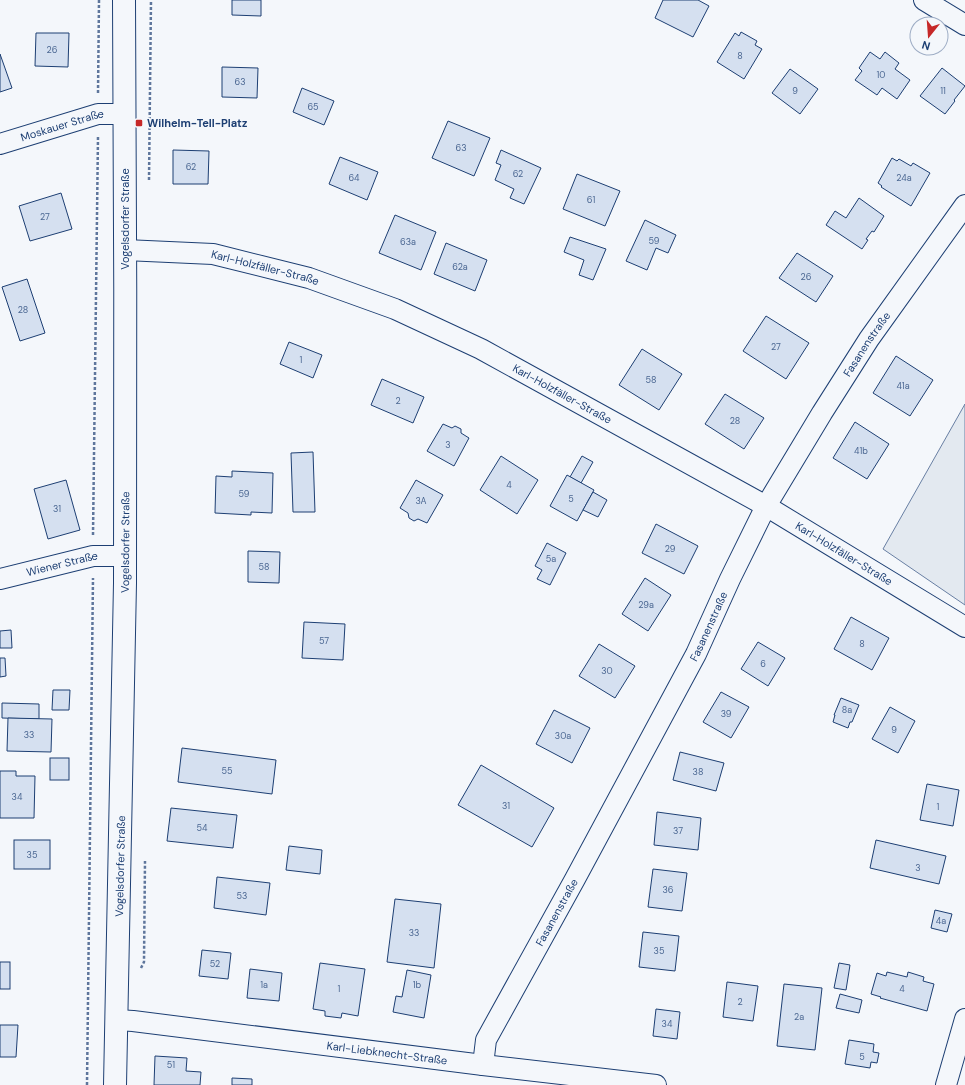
<svg xmlns="http://www.w3.org/2000/svg" width="965" height="1085" viewBox="0 0 965 1085" font-family="'DM Sans',sans-serif">
<style>
.green{fill:#e3e9f0;stroke:#687fa3}
.building{fill:#d5e0f0;stroke:#1d3f73}
.lines{fill:none;stroke-linecap:round;stroke-linejoin:round}
.street-casing{stroke:#1d3f73;stroke-width:22}
.secondary-casing{stroke:#1d3f73;stroke-width:24}
.path{stroke:#5e769c;stroke-width:2.5;stroke-dasharray:3 2;stroke-linecap:butt}
.street{stroke:#f4f7fb;stroke-width:20}
.secondary{stroke:#f4f7fb;stroke-width:22}
.poi-dot{fill:#c62828;stroke:#f4f7fb;stroke-width:1.5}
.labels{text-anchor:middle;stroke-width:3;stroke-linejoin:round;paint-order:stroke}
.number-label{font-size:9px;fill:#4b6792}
.poi-label{font-size:11px;font-weight:bold;fill:#1d3f73;stroke:#f4f7fb;text-anchor:start}
.street-label{font-size:11px;fill:#1d3f73;stroke:#f4f7fb}
</style>
<rect width="100%" height="100%" fill="#f4f7fb"/>
<path class="green" d="M965 404V605L883 549Z"/>
<g class="building">
<path d="M232 0H261V16L232 15Z"/>
<path d="M663 0H698L709 6 693 37 655 18Z"/>
<path d="M741 32 757 41 755 45 762 49 744 79 717 62 735 33 739 36Z"/>
<path d="M36 33H69L68 67 35 66Z"/>
<path d="M870 52 880 59 885 52 899 63 895 69 910 80 897 99 882 88 877 95 855 80 862 71 859 68Z"/>
<path d="M0 54 12 88 0 92Z"/>
<path d="M222 67 258 68 257 98 222 97Z"/>
<path d="M942 68 965 86 954 100 955 101 945 114 920 96Z"/>
<path d="M790 69 818 89 800 114 772 93Z"/>
<path d="M302 88 334 101 324 125 293 112Z"/>
<path d="M448 121 490 138 474 176 432 158Z"/>
<path d="M173 150 209 151 208 184H173Z"/>
<path d="M501 150 541 168 524 204 510 198 514 189 495 180 501 165 496 163Z"/>
<path d="M340 157 378 172 367 200 329 184Z"/>
<path d="M892 158 897 161 899 159 911 166 913 163 930 173 911 206 881 187 882 186 878 183Z"/>
<path d="M577 174 620 191 605 226 563 209Z"/>
<path d="M61 193 72 229 30 241 19 206Z"/>
<path d="M859 198 884 216 874 232 872 231 866 239 868 240 862 249 826 225 835 211 846 218Z"/>
<path d="M395 215 436 232 421 270 379 253Z"/>
<path d="M645 220 676 235 668 253 656 248 647 270 626 261Z"/>
<path d="M570 237 606 249 593 280 579 275 584 260 564 252Z"/>
<path d="M446 243 487 260 475 291 434 274Z"/>
<path d="M797 253 833 276 816 302 779 278Z"/>
<path d="M27 279 45 333 20 341 2 287Z"/>
<path d="M766 316 809 343 786 379 743 351Z"/>
<path d="M289 342 322 355 313 378 280 364Z"/>
<path d="M642 349 682 374 659 410 619 385Z"/>
<path d="M896 356 933 380 910 416 873 393Z"/>
<path d="M382 379 424 397 413 423 371 405Z"/>
<path d="M725 394 764 418 744 449 705 424Z"/>
<path d="M855 422 889 444 867 479 833 458Z"/>
<path d="M443 424 452 428 455 426 461 429V433L469 438 454 466 427 451Z"/>
<path d="M313 452 315 512H293L291 453Z"/>
<path d="M501 456 538 480 517 514 480 490Z"/>
<path d="M582 456 593 462 581 483 570 477Z"/>
<path d="M232 471 273 473 272 513 251 512V515L215 513 216 476 232 477Z"/>
<path d="M567 475 594 490 577 521 550 506Z"/>
<path d="M66 480 80 530 48 539 34 489Z"/>
<path d="M416 480 443 495 427 523 418 519 414 521 409 518 408 513 400 508Z"/>
<path d="M593 492 607 500 598 517 583 510Z"/>
<path d="M656 524 698 546 684 574 642 553Z"/>
<path d="M547 543 566 553 550 585 537 579 542 570 535 566Z"/>
<path d="M248 551 280 552 279 583 248 582Z"/>
<path d="M645 578 671 595 648 631 622 614Z"/>
<path d="M851 617 889 638 872 670 834 649Z"/>
<path d="M304 622 345 624 343 660 302 658Z"/>
<path d="M11 630 12 648H0V631Z"/>
<path d="M758 642 785 658 768 686 741 669Z"/>
<path d="M599 644 635 666 615 698 579 676Z"/>
<path d="M0 658H5L6 676 0 677Z"/>
<path d="M53 690H70L69 710H52Z"/>
<path d="M721 692 749 707 731 738 703 722Z"/>
<path d="M841 698 859 705 852 722H850L848 728 833 722 835 715H834Z"/>
<path d="M2 703 39 704V719L2 718Z"/>
<path d="M890 707 915 721 898 753 872 739Z"/>
<path d="M554 710 590 728 572 763 536 744Z"/>
<path d="M8 718 52 719 51 752 7 751Z"/>
<path d="M182 748 276 760 272 794 178 782Z"/>
<path d="M680 752 724 763 716 791 673 780Z"/>
<rect x="50" y="758" width="19" height="22"/>
<path d="M481 765 554 808 532 847 458 805Z"/>
<path d="M0 771H16V776H35L34 818H0Z"/>
<path d="M927 784 959 790 953 826 920 820Z"/>
<path d="M171 808 237 815 233 848 167 841Z"/>
<path d="M657 812 701 818 698 850 654 845Z"/>
<rect x="14" y="840" width="36" height="29"/>
<path d="M876 840 946 856 939 884 870 868Z"/>
<path d="M289 846 322 850 320 874 286 870Z"/>
<path d="M653 869 687 873 682 911 648 907Z"/>
<path d="M217 877 270 883 266 915 214 908Z"/>
<path d="M395 899 441 904 434 968 387 962Z"/>
<path d="M935 910 952 914 947 932 931 928Z"/>
<path d="M643 932 679 936 675 971 639 967Z"/>
<path d="M202 950 231 953 228 979 199 976Z"/>
<rect x="0" y="962" width="10" height="27"/>
<path d="M320 963 365 969 358 1016 342 1013 341 1018 325 1016V1011L313 1009Z"/>
<path d="M839 963 850 965 846 990 834 988Z"/>
<path d="M250 969 282 973 279 1001 247 998Z"/>
<path d="M407 970 431 975 424 1018 393 1012 396 996 402 997Z"/>
<path d="M887 972 907 977 908 972 924 977 923 981 934 984 927 1011 880 998 881 997 871 994 877 973 886 976Z"/>
<path d="M727 982 758 986 753 1021 723 1017Z"/>
<path d="M784 984 822 988 815 1050 777 1046Z"/>
<path d="M840 994 862 1000 859 1013 836 1008Z"/>
<path d="M656 1009 680 1012 677 1039 653 1036Z"/>
<path d="M0 1025H18L16 1057H0Z"/>
<path d="M849 1040 874 1044 873 1052 879 1053 877 1063 871 1062 870 1068 845 1064Z"/>
<path d="M155 1056 187 1058 186 1071 201 1072 200 1085H154Z"/>
<path d="M232 1078 252 1079V1085H232Z"/>
</g>
<g class="lines">
<defs>
<g id="street">
<path d="M924 0 965 25"/>
<path id="s1" d="M0 144 98 114H125"/>
<path id="s2" d="M125 250 213 254 309 278 395 309 481 349 766 506 965 627"/>
<path id="s3" d="M0 579 93 556H125"/>
<path id="s4" d="M117 1020 133 1021 483 1065 656 1085"/>
<path id="s5" d="M483 1065 486 1040 575 879 696 654 730 579 766 506 822 413 869 339 965 205"/>
<path d="M946 1085 965 1019"/>
</g>
<g id="secondary">
<path id="s6" d="M115 1085C119 918 123 751 125 583 126 389 125 194 124 0"/>
</g>
</defs>
<use href="#street" class="street-casing"/>
<use href="#secondary" class="secondary-casing"/>
<g class="path">
<path d="M98 93 99 0"/>
<path d="M149 180 151 0"/>
<path d="M93 535 98 136"/>
<path d="M141 968 144 962 145 861"/>
<path d="M87 1085 93 578"/>
</g>
<use href="#street" class="street"/>
<use href="#secondary" class="secondary"/>
</g>
<rect class="poi-dot" x="135" y="119" width="8" height="8" rx="2"/>
<g class="labels">
<g class="number-label">
<text x="52" y="53">26</text>
<text x="740" y="59">8</text>
<text x="881" y="78">10</text>
<text x="240" y="85">63</text>
<text x="795" y="94">9</text>
<text x="943" y="94">11</text>
<text x="313" y="110">65</text>
<text x="461" y="151">63</text>
<text x="191" y="170">62</text>
<text x="518" y="177">62</text>
<text x="354" y="181">64</text>
<text x="904" y="181">24a</text>
<text x="591" y="203">61</text>
<text x="45" y="220">27</text>
<text x="654" y="244">59</text>
<text x="408" y="245">63a</text>
<text x="460" y="270">62a</text>
<text x="806" y="280">26</text>
<text x="23" y="313">28</text>
<text x="776" y="350">27</text>
<text x="301" y="363">1</text>
<text x="651" y="383">58</text>
<text x="903" y="389">41a</text>
<text x="398" y="404">2</text>
<text x="735" y="424">28</text>
<text x="448" y="448">3</text>
<text x="861" y="454">41b</text>
<text x="509" y="488">4</text>
<text x="244" y="497">59</text>
<text x="571" y="502">5</text>
<text x="421" y="504">3A</text>
<text x="57" y="512">31</text>
<text x="670" y="552">29</text>
<text x="551" y="562">5a</text>
<text x="264" y="570">58</text>
<text x="646" y="608">29a</text>
<text x="324" y="644">57</text>
<text x="862" y="647">8</text>
<text x="763" y="667">6</text>
<text x="607" y="674">30</text>
<text x="847" y="713">8a</text>
<text x="726" y="717">39</text>
<text x="894" y="733">9</text>
<text x="29" y="738">33</text>
<text x="563" y="739">30a</text>
<text x="227" y="774">55</text>
<text x="698" y="775">38</text>
<text x="17" y="800">34</text>
<text x="506" y="809">31</text>
<text x="938" y="810">1</text>
<text x="202" y="831">54</text>
<text x="678" y="834">37</text>
<text x="32" y="858">35</text>
<text x="918" y="871">3</text>
<text x="668" y="893">36</text>
<text x="242" y="899">53</text>
<text x="941" y="924">4a</text>
<text x="414" y="936">33</text>
<text x="659" y="954">35</text>
<text x="215" y="967">52</text>
<text x="264" y="988">1a</text>
<text x="417" y="988">1b</text>
<text x="339" y="992">1</text>
<text x="902" y="992">4</text>
<text x="740" y="1005">2</text>
<text x="799" y="1020">2a</text>
<text x="667" y="1027">34</text>
<text x="862" y="1060">5</text>
<text x="171" y="1068">51</text>
</g>
<g class="poi-label">
<text x="147" y="127">Wilhelm-Tell-Platz</text>
</g>
<g class="street-label">
<text dy="4" stroke="none"><textPath href="#s1" startOffset="65">Moskauer Straße</textPath></text>
<text transform="translate(125 219) rotate(-90)" y="4">Vogelsdorfer Straße</text>
<text dy="4" stroke="none"><textPath href="#s2" startOffset="142">Karl-Holzfäller-Straße</textPath></text>
<text dy="4" stroke="none"><textPath href="#s5" startOffset="819">Fasanenstraße</textPath></text>
<text dy="4" stroke="none"><textPath href="#s2" startOffset="466">Karl-Holzfäller-Straße</textPath></text>
<text dy="4" stroke="none"><textPath href="#s6" startOffset="543">Vogelsdorfer Straße</textPath></text>
<text dy="4" stroke="none"><textPath href="#s2" startOffset="790">Karl-Holzfäller-Straße</textPath></text>
<text dy="4" stroke="none"><textPath href="#s3" startOffset="64">Wiener Straße</textPath></text>
<text dy="4" stroke="none"><textPath href="#s5" startOffset="495">Fasanenstraße</textPath></text>
<text dy="4" stroke="none"><textPath href="#s6" startOffset="219">Vogelsdorfer Straße</textPath></text>
<text dy="4" stroke="none"><textPath href="#s5" startOffset="171">Fasanenstraße</textPath></text>
<text dy="4" stroke="none"><textPath href="#s4" startOffset="272">Karl-Liebknecht-Straße</textPath></text>
</g>
</g>
<g transform="translate(929 36) rotate(197)"><circle r="19" fill="#f4f7fb" stroke="#9eadc5"/>
<path d="M0-3L7 15L0 10L-7 15Z" fill="#c62828"/>
<text y="-6" font-size="11" font-weight="bold" text-anchor="middle" fill="#1d3f73">N</text>
</g>
</svg>
